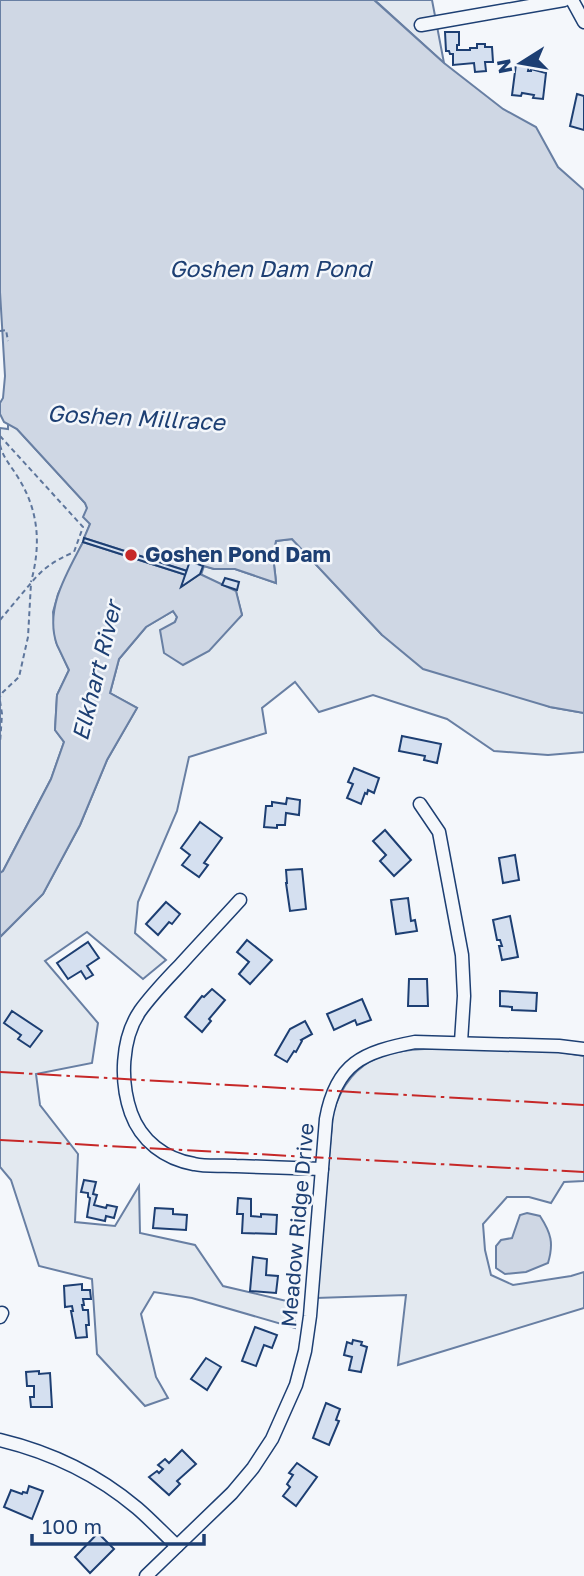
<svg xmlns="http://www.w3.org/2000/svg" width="584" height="1576" viewBox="0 0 584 1576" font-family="'Golos Text',sans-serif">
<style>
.green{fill:#e3e9f0;stroke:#687fa3;stroke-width:2}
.water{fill:#cfd7e4;stroke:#687fa3;stroke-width:2}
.building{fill:#d5e0f0;stroke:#1d3f73;stroke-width:2}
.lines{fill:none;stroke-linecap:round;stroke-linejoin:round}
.minor-casing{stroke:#1d3f73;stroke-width:15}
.path{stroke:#5e769c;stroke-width:2;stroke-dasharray:5 3.5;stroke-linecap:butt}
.minor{stroke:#f4f7fb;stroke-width:12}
.power{stroke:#c62828;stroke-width:2;stroke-dasharray:24 5 3.5 5;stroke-linecap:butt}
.poi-dot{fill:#c62828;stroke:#f4f7fb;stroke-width:2.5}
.labels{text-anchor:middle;stroke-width:5;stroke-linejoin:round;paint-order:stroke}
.poi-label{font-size:21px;font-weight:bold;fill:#1d3f73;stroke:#f4f7fb;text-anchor:start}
.street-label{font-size:21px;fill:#1d3f73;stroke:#f4f7fb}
.water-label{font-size:23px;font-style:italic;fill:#1d3f73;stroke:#f4f7fb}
</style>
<rect width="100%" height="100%" fill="#f4f7fb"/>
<g class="green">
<path d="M374 0H432L444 63 378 3Z"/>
<path d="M8 423 17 429 85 503 87 508 90 524 83 542 58 594 53 612 56 642 69 670 57 695 55 730 64 742 51 779 3 871 0 873V428L8 429Z"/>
<path d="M292 539 382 635 550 707 584 713V752L548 755 494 751 447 719 373 695 319 712 295 682 262 708 266 733 189 757 177 811 138 902 135 933 166 960 143 979 87 932 45 961 98 1023 92 1063 36 1074 40 1105 78 1154 75 1222 115 1226 139 1186 140 1233 195 1245 223 1286 295 1303V1328L192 1298 154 1292 141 1314 156 1377 168 1398 145 1406 97 1354 92 1279 39 1266 11 1180 0 1167V937L43 894 80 825 107 760 137 708 110 693 119 659 146 627 173 611 177 617 175 622 239 618 242 615 236 592 201 575 204 566 214 569H235L276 583C275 566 271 557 276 541Z"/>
<path d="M461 1048 560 1052 584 1056V1181L564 1182 551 1203 529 1197H507L483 1224 485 1250 491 1275 513 1285 571 1276 584 1272V1308L398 1365 406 1295 316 1298 333 1113C353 1046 402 1049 461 1048Z"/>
</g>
<g class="water">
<path d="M0 0H374L444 63 503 109 536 127 558 167 584 190V713L550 707 423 669 382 635 292 539 276 541C271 558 275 566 276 583L235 569H214L190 562 187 571 84 538 90 524 83 517 87 508 85 503 17 429 4 422 0 414V403L3 398 5 376 0 292Z"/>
<path d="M83 542 186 575 182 586 200 574 236 591 242 615 209 651 183 665 164 653 160 630 175 622 177 617 173 611 146 627 119 659 110 693 137 708 107 760 80 825 43 894 0 937V873L3 871 51 779 64 742 55 730 57 695 69 670C65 662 61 653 57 645 44 609 67 573 83 542Z"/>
<path d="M527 1213 540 1216C551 1233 554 1243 548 1263L526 1272 505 1274 496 1268V1246L501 1240 512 1238 520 1215Z"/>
</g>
<g class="building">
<path d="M445 32H459V45H457V50H470V48H477V44H485V47H492L493 62H485L486 71 475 72 474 63 453 65V54H450L449 51H446Z"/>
<path d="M516 64 529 66 528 71H531V69L546 73 543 99 533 98 534 95 522 93 521 96 512 95Z"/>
<path d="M577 94 584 96V130L570 126Z"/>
<path d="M84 538 187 571 186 575 83 542Z"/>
<path d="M190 561 203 566 200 574 181 587Z"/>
<path d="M225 578 239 582 237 590 222 585Z"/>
<path d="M402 736 441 744 437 763 424 760 425 756 399 751Z"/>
<path d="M354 768 379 778 374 793 368 790 367 794 365 793 361 804 347 798 353 784 348 782Z"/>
<path d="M287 798 300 800 299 815 286 813 285 825H277V828L264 827 266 806H272V802L286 804Z"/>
<path d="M200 822 222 838 204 863 208 865 199 877 182 865 190 855 181 848Z"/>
<path d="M385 830 411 860 394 876 380 861 386 855 373 841Z"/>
<path d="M515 855 519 880 503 883 499 858Z"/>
<path d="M302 869 306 909 290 911 286 883H287L286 870Z"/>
<path d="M408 898 411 921 415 920 417 931 396 934 391 900Z"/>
<path d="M166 902 180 914 172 924 169 922 158 935 146 924Z"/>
<path d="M510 916 518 957 502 960 499 946H502L500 940H497L493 920Z"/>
<path d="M247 940 272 960 250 984 239 974 249 962 237 952Z"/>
<path d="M88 942 99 958 87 966 93 975 86 979 81 971 68 979 57 963Z"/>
<path d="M409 979H427L428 1006H408Z"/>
<path d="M212 989 225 1000 209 1019 211 1021 202 1032 185 1017 202 996 204 997Z"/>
<path d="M500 991 537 993 536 1011 512 1010V1007L500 1006Z"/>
<path d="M362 999 371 1020 357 1025 355 1020 334 1030 327 1014Z"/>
<path d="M12 1011 42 1031 30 1047 18 1039 21 1035 4 1023Z"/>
<path d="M305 1021 312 1034 301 1040 302 1041 296 1052 294 1051 287 1062 275 1055 290 1029Z"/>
<path d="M84 1180 96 1182 93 1194 97 1195 94 1205 106 1208 107 1205 117 1207 114 1218 106 1216 105 1221 87 1217 90 1198 88 1197V1193L81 1192Z"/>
<path d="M238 1198 251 1199V1216L261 1217V1214L277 1215 276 1234 242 1233 243 1214H237Z"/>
<path d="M155 1208 173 1209V1214L187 1215 186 1230 153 1228Z"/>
<path d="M253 1257 267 1259 266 1275 278 1276 276 1293 250 1291Z"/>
<path d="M82 1284V1290H90L91 1299H83L84 1305H82L83 1310H88L89 1325H86L87 1337 76 1338 71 1311H73L72 1306 65 1307 64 1286Z"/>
<path d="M255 1327 277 1335 272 1348 264 1345 256 1366 242 1361Z"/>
<path d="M353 1340 362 1342 361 1345 367 1347 361 1372 349 1370 352 1357 344 1355 347 1342 352 1344Z"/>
<path d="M206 1358 221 1367 207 1390 191 1379Z"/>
<path d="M39 1371V1374L50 1373 52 1407H31L30 1397H34V1386H27L26 1372Z"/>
<path d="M326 1403 340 1409 336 1420 339 1421 329 1445 313 1438Z"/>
<path d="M182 1450 196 1464 177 1481 180 1484 169 1495 149 1477 157 1471 159 1473 163 1469 158 1465 165 1459 169 1463Z"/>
<path d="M297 1463 317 1477 296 1506 283 1496 290 1487 287 1484 293 1475 289 1473Z"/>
<path d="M29 1486 43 1491 32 1519 4 1507 11 1490 22 1494 23 1492 27 1493Z"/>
<path d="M98 1533 114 1549 90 1573 75 1557Z"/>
</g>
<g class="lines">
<defs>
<g id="minor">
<path d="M572 0 584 22"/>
<path d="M421 25 564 0"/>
<path d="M420 804 439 832 462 955 464 996 461 1042"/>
<path d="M240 900C221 921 201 942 182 963 168 978 153 993 140 1011 121 1039 120 1082 131 1113 141 1141 165 1159 194 1164 207 1167 223 1165 236 1166 265 1167 293 1168 322 1169"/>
<path d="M0 1317 2 1313"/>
<path d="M0 1440C50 1452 98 1475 137 1508 151 1520 164 1534 177 1546"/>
<path d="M146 1576 232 1493 253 1468 272 1439 296 1385 305 1351 310 1316 326 1119C336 1063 363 1052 415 1042L559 1046 584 1049"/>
</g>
</defs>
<use href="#minor" class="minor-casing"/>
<g class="path">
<path d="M0 331 6 330 8 341"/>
<path d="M0 436 83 527 74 552C55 561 45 566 31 583"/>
<path d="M0 445C3 458 12 467 19 479 39 512 41 545 31 582"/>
<path d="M0 620 31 583 28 637 19 677 3 692 0 697"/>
<path d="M0 701 2 714 0 743"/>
</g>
<use href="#minor" class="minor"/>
<g class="power">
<path d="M0 1072 584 1105"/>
<path d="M0 1140 584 1172"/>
</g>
</g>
<circle class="poi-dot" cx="131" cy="555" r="7"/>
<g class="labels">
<g class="poi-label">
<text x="145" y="562">Goshen Pond Dam</text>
</g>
<g class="street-label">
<text transform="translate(298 1225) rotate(-85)" y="7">Meadow Ridge Drive</text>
</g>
<g class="water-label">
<text x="270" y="277">Goshen Dam Pond</text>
<text transform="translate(136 418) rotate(3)" y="8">Goshen Millrace</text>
<text transform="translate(97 671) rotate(-76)" y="8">Elkhart River</text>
</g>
</g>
<g transform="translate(521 63) rotate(259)" stroke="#f4f7fb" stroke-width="5" paint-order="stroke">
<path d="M0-5L12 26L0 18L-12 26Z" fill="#1d3f73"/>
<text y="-10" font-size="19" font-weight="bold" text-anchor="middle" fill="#1d3f73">N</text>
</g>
<path d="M32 1534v10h172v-10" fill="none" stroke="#1d3f73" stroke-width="3.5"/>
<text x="42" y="1534" font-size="21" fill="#1d3f73" stroke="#f4f7fb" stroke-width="5" paint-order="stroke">100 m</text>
</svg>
